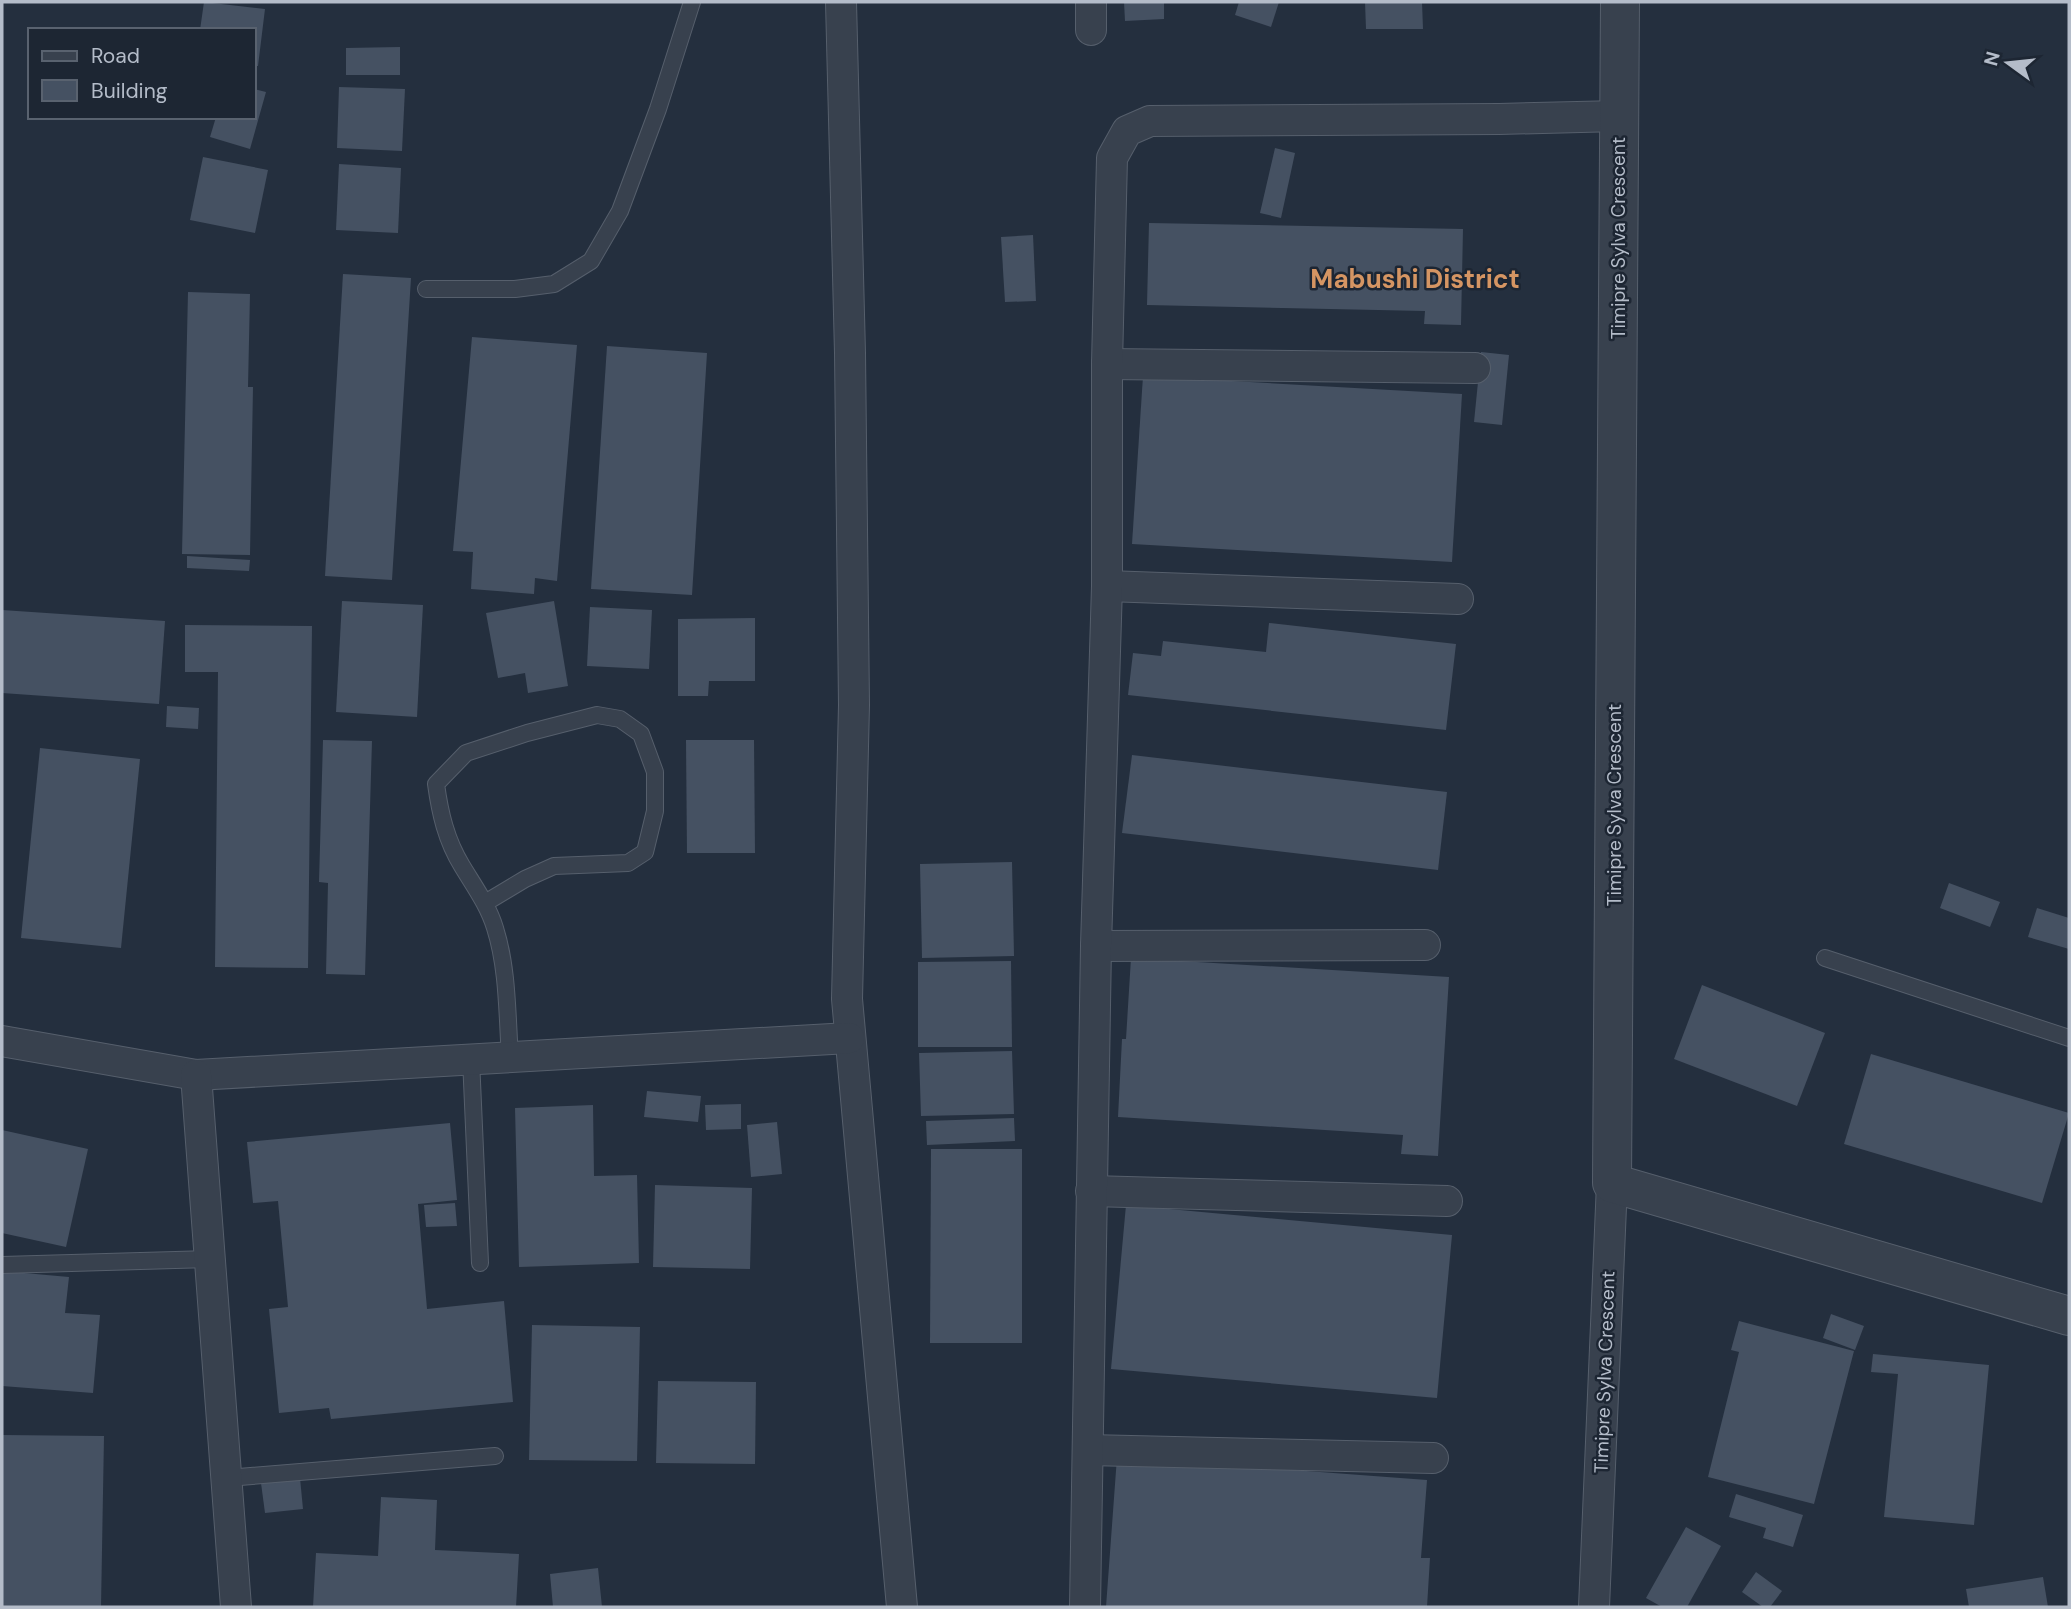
<svg xmlns="http://www.w3.org/2000/svg" width="2071" height="1609" viewBox="0 0 2071 1609" font-family="'DM Sans',sans-serif">
<style>
.building{fill:#455162}
.lines{fill:none;stroke-linecap:round;stroke-linejoin:round}
.service-casing{stroke:#565f6c;stroke-width:18}
.minor-casing{stroke:#565f6c;stroke-width:32}
.tertiary-casing{stroke:#565f6c;stroke-width:40}
.service{stroke:#38414e;stroke-width:16}
.minor{stroke:#38414e;stroke-width:30}
.tertiary{stroke:#38414e;stroke-width:38}
.labels{text-anchor:middle;stroke-width:5;stroke-linejoin:round;paint-order:stroke}
.street-label{font-size:19px;fill:#b4bcc9;stroke:#1d2633}
.district-label{font-size:26px;font-weight:bold;fill:#d59563;stroke:#1d2633}
</style>
<rect width="100%" height="100%" fill="#242f3e"/>
<g class="building">
<path d="M204 2 265 9 258 66H254V30H200Z"/>
<path d="M1124 2H1164V19L1125 21Z"/>
<path d="M1239 2H1279L1271 27 1235 15Z"/>
<path d="M1365 2H1422L1423 29H1366Z"/>
<path d="M400 47V75H346V48Z"/>
<path d="M339 87 405 89 402 151 337 148Z"/>
<path d="M254 89 266 92 250 149 210 137 216 117H254Z"/>
<path d="M1275 148 1295 153 1281 218 1260 213Z"/>
<path d="M203 157 268 170 255 233 190 220Z"/>
<path d="M339 164 401 168 398 233 336 230Z"/>
<path d="M1149 223 1463 229 1461 325 1424 324 1425 311 1147 305Z"/>
<path d="M1033 235 1036 301 1005 302 1001 237Z"/>
<path d="M343 274 411 278 392 580 325 576Z"/>
<path d="M188 292 250 294 248 387H253L250 555 182 554Z"/>
<path d="M472 337 577 345 557 581 535 578 534 594 471 589 473 552 453 551Z"/>
<path d="M607 346 707 353 692 595 591 589Z"/>
<path d="M1481 352 1509 355 1502 425 1474 422Z"/>
<path d="M1143 376 1462 394 1452 562 1132 544Z"/>
<path d="M187 556 250 560 249 571 187 568Z"/>
<path d="M342 601 423 605 417 717 336 712Z"/>
<path d="M554 601 568 686 528 693 525 673 498 678 486 613Z"/>
<path d="M590 607 652 610 649 669 587 666Z"/>
<path d="M2 610 165 621 159 704 2 693Z"/>
<path d="M755 618V681H709L708 696H678V619Z"/>
<path d="M1269 623 1456 644 1446 730 1128 695 1133 653 1161 656 1163 641 1266 652Z"/>
<path d="M185 625 312 626 308 968 215 967 218 672H185Z"/>
<path d="M167 706 199 708 198 729 166 727Z"/>
<path d="M323 740 372 741 365 975 326 974 328 883 319 882Z"/>
<path d="M686 740H754L755 853H687Z"/>
<path d="M40 748 140 759 121 948 21 938Z"/>
<path d="M1132 755 1447 792 1438 870 1122 833Z"/>
<path d="M1012 862 1014 956 922 958 920 864Z"/>
<path d="M1949 883 2000 902 1990 927 1940 908Z"/>
<path d="M2037 908 2069 918V949L2028 937Z"/>
<path d="M1131 958 1449 977 1438 1156 1401 1154 1403 1135 1118 1117 1122 1039H1126Z"/>
<path d="M1011 961 1012 1047H918V962Z"/>
<path d="M1702 985 1825 1033 1797 1106 1674 1059Z"/>
<path d="M1012 1051 1014 1114 921 1116 919 1053Z"/>
<path d="M1871 1054 2069 1113 2042 1203 1844 1144Z"/>
<path d="M647 1091 701 1096 698 1122 644 1117Z"/>
<path d="M741 1104V1129L706 1130 705 1105Z"/>
<path d="M593 1105 594 1176 637 1175 639 1263 519 1267 515 1108Z"/>
<path d="M1014 1118 1015 1141 927 1145 926 1121Z"/>
<path d="M777 1122 782 1174 751 1177 747 1125Z"/>
<path d="M450 1123 457 1200 418 1204 427 1309 504 1301 513 1402 331 1419 329 1408 279 1413 269 1309 288 1307 278 1201 253 1203 247 1142Z"/>
<path d="M2 1130 88 1149 66 1247 2 1233Z"/>
<path d="M931 1149H1022V1343H930Z"/>
<path d="M655 1185 752 1188 750 1269 653 1267Z"/>
<path d="M455 1203 457 1226 426 1227 424 1205Z"/>
<path d="M1126 1205 1452 1235 1437 1398 1111 1369Z"/>
<path d="M2 1271 69 1277 65 1313 100 1315 93 1393 2 1386Z"/>
<path d="M1831 1314 1864 1326 1855 1350 1823 1338Z"/>
<path d="M1739 1321 1854 1351 1814 1504 1708 1477 1739 1352 1731 1350Z"/>
<path d="M532 1325 640 1327 637 1461 529 1460Z"/>
<path d="M1873 1354 1989 1365 1974 1525 1884 1517 1898 1374 1871 1372Z"/>
<path d="M658 1381 756 1382 755 1464 656 1463Z"/>
<path d="M2 1435 104 1436 101 1607H2Z"/>
<path d="M1117 1457 1427 1480 1421 1558H1430L1427 1607H1106Z"/>
<path d="M300 1478 303 1509 265 1513 261 1483Z"/>
<path d="M1736 1494 1803 1515 1793 1547 1763 1538 1766 1528 1729 1517Z"/>
<path d="M381 1497 437 1500 435 1550 519 1554 516 1607H313L316 1553 378 1556Z"/>
<path d="M1686 1527 1721 1546 1687 1607H1662L1646 1598Z"/>
<path d="M598 1568 602 1607H553L550 1574Z"/>
<path d="M1756 1572 1782 1591 1770 1607H1763L1742 1592Z"/>
<path d="M2043 1577 2048 1607H1969L1966 1589Z"/>
</g>
<g class="lines">
<defs>
<g id="service">
<path d="M426 289H515L554 284 591 261 620 211 658 109 692 2"/>
<path d="M485 903 525 879 554 866 628 863 645 852 655 811V772L641 734 620 719 597 715 527 733 466 753 436 784C440 813 446 840 462 866 474 886 488 905 495 928 508 969 507 1015 510 1057"/>
<path d="M1825 958 2069 1038"/>
<path d="M471 1059 480 1263"/>
<path d="M2 1265 210 1259"/>
<path d="M227 1478 495 1456"/>
</g>
<g id="minor">
<path d="M841 2 850 353 854 705 847 999 902 1607"/>
<path d="M1091 2V30"/>
<path d="M1107 364 1475 368"/>
<path d="M1107 586 1458 599"/>
<path d="M1096 946 1425 945"/>
<path d="M2 1041 196 1075 849 1038"/>
<path d="M196 1075 236 1607"/>
<path d="M1091 1191 1447 1201"/>
<path d="M1088 1450 1433 1458"/>
<path d="M1085 1607 1096 946 1107 586V364L1112 158 1127 131 1150 121 1499 119 1619 116"/>
<path d="M1594 1607 1612 1183"/>
</g>
<path id="tertiary" d="M1620 2 1612 1183 2069 1316"/>
</defs>
<use href="#service" class="service-casing"/>
<use href="#minor" class="minor-casing"/>
<use href="#tertiary" class="tertiary-casing"/>
<use href="#service" class="service"/>
<use href="#minor" class="minor"/>
<use href="#tertiary" class="tertiary"/>
</g>
<g class="labels">
<g class="street-label">
<text transform="translate(1618 238) rotate(-90)" y="7">Timipre Sylva Crescent</text>
<text transform="translate(1614 805) rotate(-90)" y="7">Timipre Sylva Crescent</text>
<text transform="translate(1604 1372) rotate(-88)" y="7">Timipre Sylva Crescent</text>
</g>
<g class="district-label">
<text x="1415" y="288">Mabushi District</text>
</g>
</g>
<rect width="2071" height="1609" fill="none" stroke="#b4bcc9" stroke-width="7"/>
<rect x="28" y="28" width="228" height="91" fill="#1d2633" stroke="#59626f" stroke-width="2"/>
<rect x="42" y="51" width="35" height="10" fill="#38414e" stroke="#59626f" stroke-width="2"/>
<text x="91" y="63" font-size="21" fill="#b4bcc9">Road</text>
<rect x="42" y="80" width="35" height="21" fill="#455162" stroke="#59626f" stroke-width="2"/>
<text x="91" y="98" font-size="21" fill="#b4bcc9">Building</text>
<g transform="translate(2008 63) rotate(285)" stroke="#1d2633" stroke-width="5" paint-order="stroke">
<path d="M0-5L12 26L0 18L-12 26Z" fill="#b4bcc9"/>
<text y="-10" font-size="19" font-weight="bold" text-anchor="middle" fill="#b4bcc9">N</text>
</g>
</svg>
